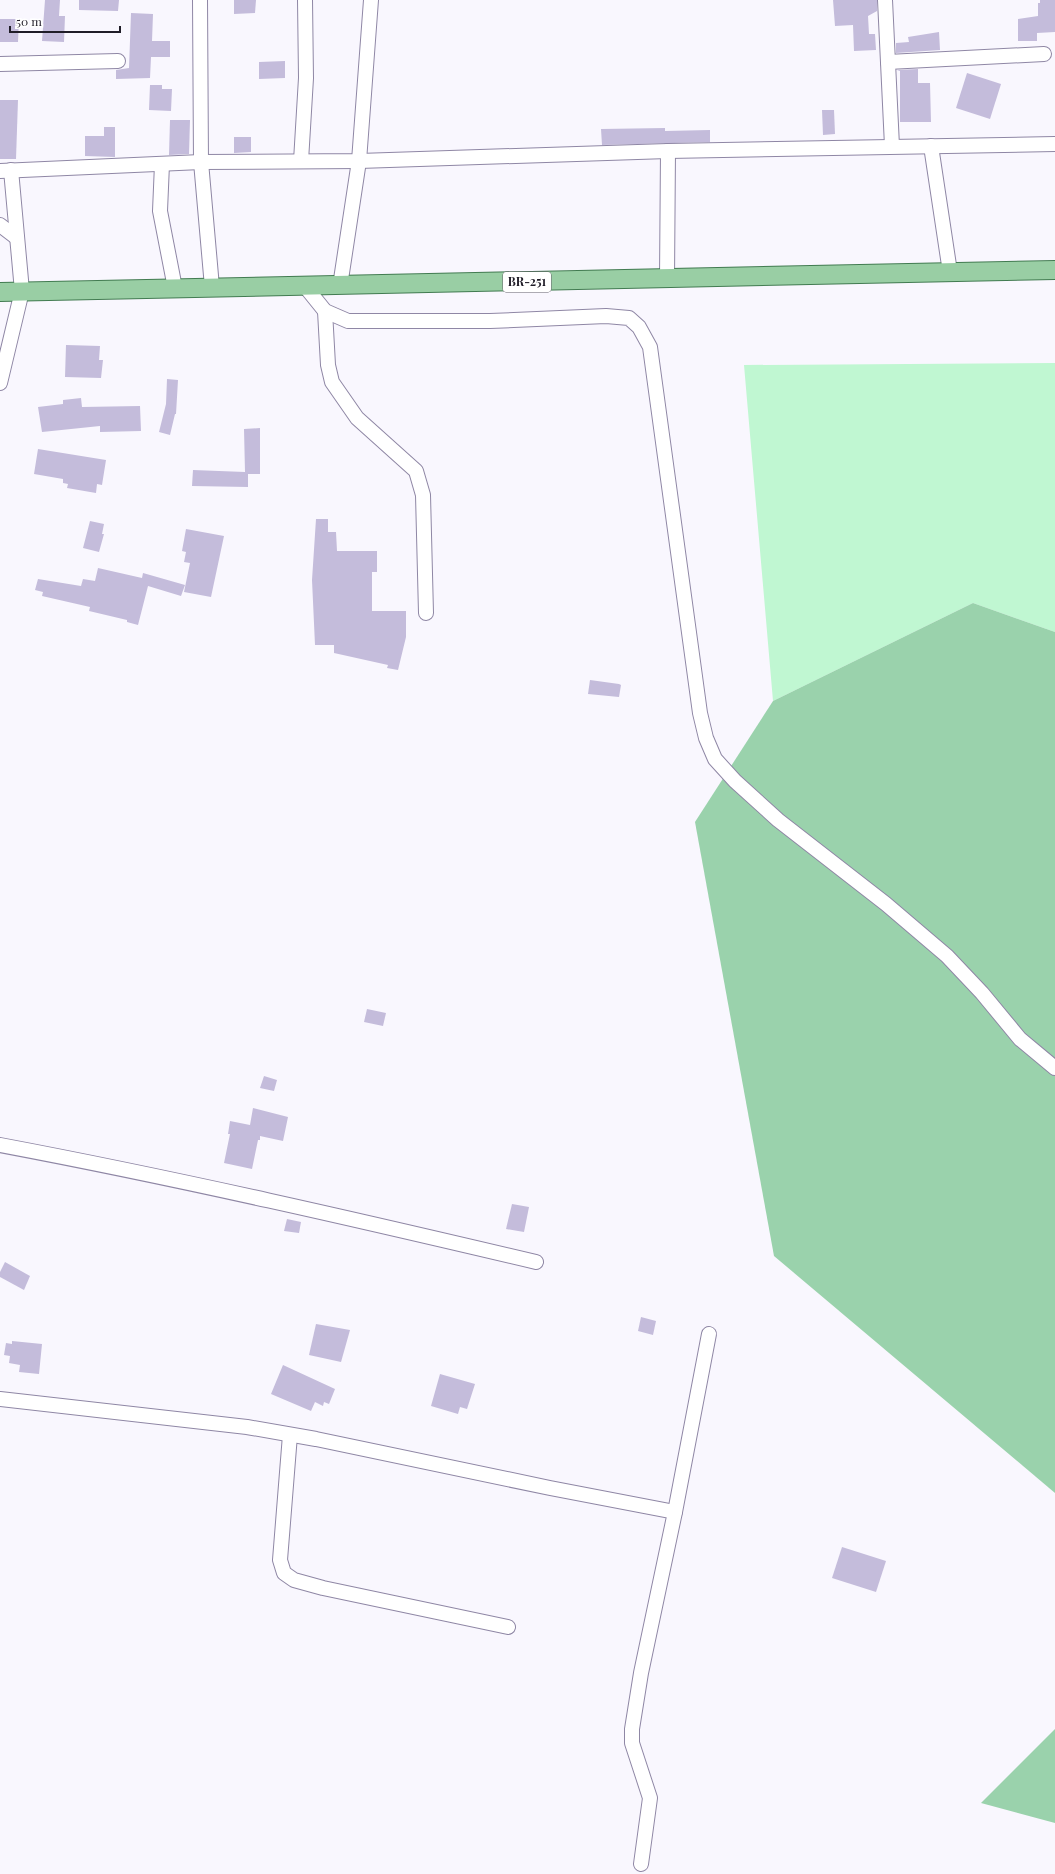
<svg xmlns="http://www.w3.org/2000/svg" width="1055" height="1874" viewBox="0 0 1055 1874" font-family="'Playfair Display',serif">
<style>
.green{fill:#c0f7d2}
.forest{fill:#9ad2ac}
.building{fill:#c4bcdb}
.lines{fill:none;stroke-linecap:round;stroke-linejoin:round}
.minor-casing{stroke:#8f87a5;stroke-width:16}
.major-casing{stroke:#427b51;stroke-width:20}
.minor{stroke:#fff;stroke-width:14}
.major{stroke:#99cea4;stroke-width:18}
.labels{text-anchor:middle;stroke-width:3.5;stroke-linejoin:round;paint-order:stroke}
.shield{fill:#fff;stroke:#636168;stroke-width:1}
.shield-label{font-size:12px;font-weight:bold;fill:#201d28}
</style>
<rect width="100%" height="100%" fill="#f9f7fe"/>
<path class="green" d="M1055 363V632L973 603 773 701 744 365Z"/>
<g class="forest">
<path d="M973 603 1055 632V1493L774 1256 695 822 773 701Z"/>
<path d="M1055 1729V1823L981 1803Z"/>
</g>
<g class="building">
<path d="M45 0H60L59 16H65L64 42 42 41Z"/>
<path d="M79 0H119L118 11 79 10Z"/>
<path d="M234 0H256L255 13 234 14Z"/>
<path d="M833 0H877V11L868 16 869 34H875L876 50 854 51 853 25 835 26Z"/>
<path d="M1040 0H1055V32L1037 33V41H1018V19L1038 16V3H1040Z"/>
<path d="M131 13 153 14 152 41H170V57H151L150 78 116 79V70L129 68Z"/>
<path d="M0 19H19L18 42H0Z"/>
<path d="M939 32 940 50 896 53V43L909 42 908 37Z"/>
<path d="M285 61V78L259 79V62Z"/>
<path d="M918 69V83H930L931 122H900V71L897 70Z"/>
<path d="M967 73 1001 84 990 119 956 108Z"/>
<path d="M150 85H162V89H172L171 111 149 110Z"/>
<path d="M0 100H18L16 159H0Z"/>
<path d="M822 110H834L835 134 823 135Z"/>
<path d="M170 120H190L189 154 169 155Z"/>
<path d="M104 127H115V157L85 156V136H104Z"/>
<path d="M665 128V131L710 130V142L602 145 601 129Z"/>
<path d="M234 137H251V152L234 153Z"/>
<path d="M66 345 100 346 99 360H103L101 378 65 377Z"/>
<path d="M167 379 178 380 176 414H175L170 435 159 432 166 404Z"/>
<path d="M81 398 82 407 140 406 141 431 100 432V426L42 432 38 407 63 404V400Z"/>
<path d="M260 428V474H248V487L192 486 193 470 245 472 244 429Z"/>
<path d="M38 449 106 460 102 485 97 484 96 493 67 488 68 484 63 483V479L34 474Z"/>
<path d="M316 519H328V532H336L337 551H377V572H372V611H406V637L398 670 387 668 388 665 334 653V645H315L312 580Z"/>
<path d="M90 521 104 524 102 534H104L99 552 83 548Z"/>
<path d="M186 529 224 536 211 597 184 592 190 563 184 562 186 552 182 551Z"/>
<path d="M98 568 142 578 143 573 185 585 181 596 148 586 138 625 127 622V620L89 611 90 607 42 596 43 592 35 590 38 579 81 586 83 579 95 581Z"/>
<path d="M590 680 619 684 621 685 619 697 588 694Z"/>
<path d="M367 1009 386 1013 383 1026 364 1022Z"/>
<path d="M264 1076 277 1080 274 1091 260 1088Z"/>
<path d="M253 1108 288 1117 283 1141 260 1136V1140H258L252 1169 224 1163 230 1134H228L230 1121 250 1125Z"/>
<path d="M512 1204 529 1207 524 1232 506 1229Z"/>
<path d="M287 1219 301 1222 299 1233 284 1231Z"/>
<path d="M5 1262 30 1276 24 1290 0 1277V1272Z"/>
<path d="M641 1317 656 1321 653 1335 638 1331Z"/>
<path d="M316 1324 350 1330 341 1362 309 1355Z"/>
<path d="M12 1341 42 1344 39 1374 19 1372 20 1365 9 1363 10 1356 4 1355 6 1343 12 1344Z"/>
<path d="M283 1365 335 1389 329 1404 324 1402 323 1406 315 1402 311 1411 271 1394Z"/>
<path d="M440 1374 475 1384 467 1409 460 1407 458 1414 431 1406Z"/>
<path d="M842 1547 886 1561 876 1592 832 1578Z"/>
</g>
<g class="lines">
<defs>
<g id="minor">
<path d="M200 0 201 162 212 287"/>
<path d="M885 0 892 146"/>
<path d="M888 62 1044 54"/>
<path d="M0 64 118 61"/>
<path d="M931 146 950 272"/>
<path d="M301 161 306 78 305 0"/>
<path d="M162 164 160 211 175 288"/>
<path d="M0 171 201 162 359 161 668 151 1055 144"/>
<path d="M0 225 17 238"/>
<path d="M667 279 668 151"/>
<path d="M304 285 325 311 348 321H490L606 316 629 318 639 327 650 347 700 713 706 738 715 759 735 781 778 820 886 904 947 956 982 993 1020 1039 1055 1068"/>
<path d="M340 286 359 161 371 0"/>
<path d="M325 311 328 365 332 382 357 418 416 471 423 495 426 613"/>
<path d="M0 383 22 291 11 170"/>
<path d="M0 1145C180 1179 358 1220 536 1262"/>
<path d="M0 1399 247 1427 316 1439 550 1488 675 1512 641 1673 632 1729V1743L650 1798 641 1864"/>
<path d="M290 1435 280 1560 284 1573 294 1580 323 1588 508 1627"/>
<path d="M675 1512 709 1334"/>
</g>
<path id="major" d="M0 292 1055 270"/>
</defs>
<use href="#minor" class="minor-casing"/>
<use href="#major" class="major-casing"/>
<use href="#minor" class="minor"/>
<use href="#major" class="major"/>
</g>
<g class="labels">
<rect class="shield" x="503" y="272" width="48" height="20" rx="3"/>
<g class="shield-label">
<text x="527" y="286">BR-251</text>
</g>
</g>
<path d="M10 26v6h110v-6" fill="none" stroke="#201d28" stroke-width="2"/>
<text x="16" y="26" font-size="12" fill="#201d28" stroke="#ffffff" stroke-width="3" paint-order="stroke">50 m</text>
</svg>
